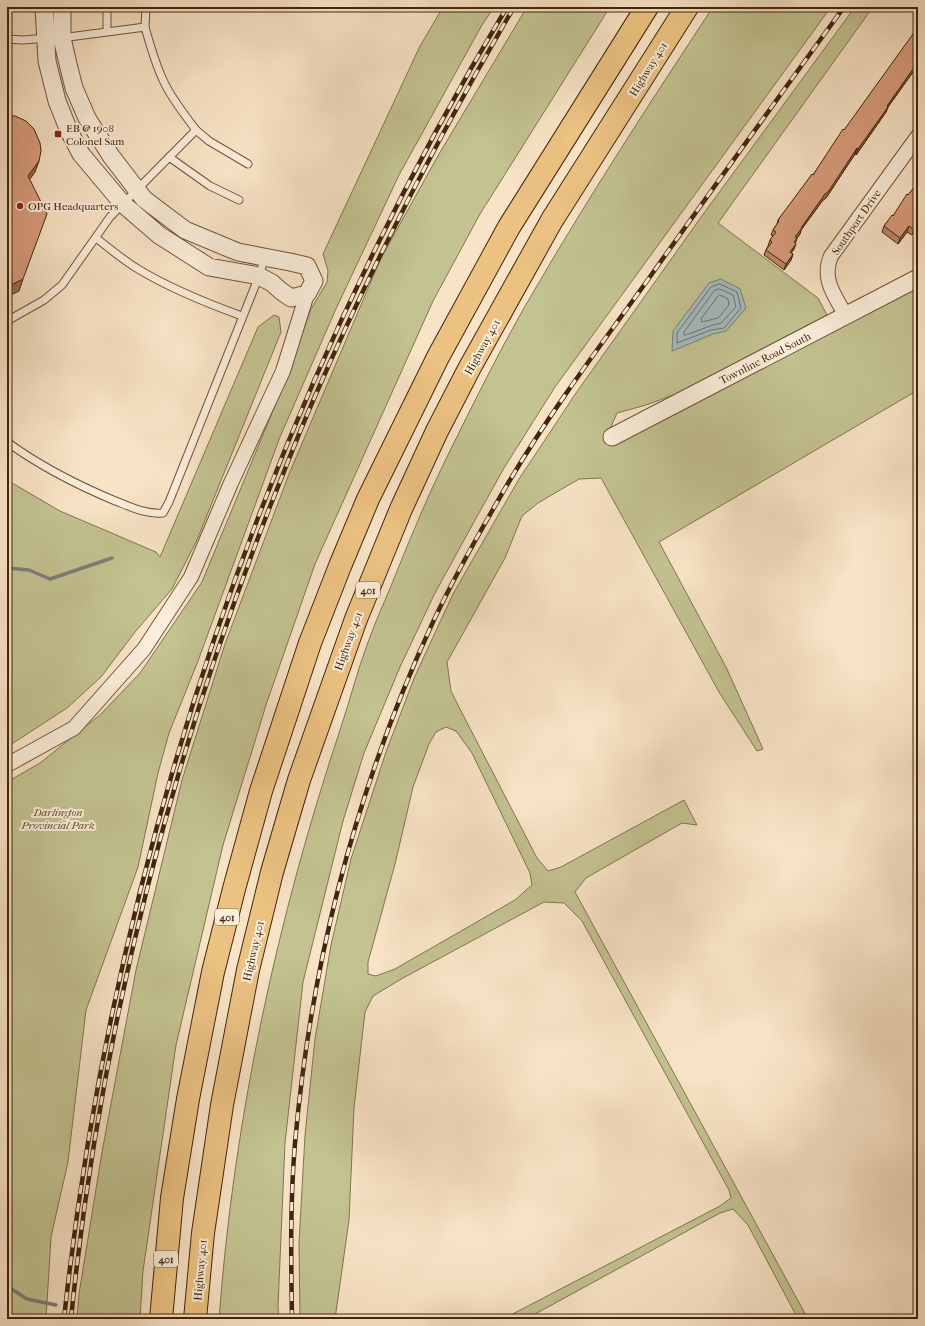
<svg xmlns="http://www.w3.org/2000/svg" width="925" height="1326" viewBox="0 0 925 1326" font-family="'IM FELL French Canon',serif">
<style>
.green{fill:#c3c291;stroke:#82744e;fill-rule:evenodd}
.water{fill:#a3bbc1;stroke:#7c7f78}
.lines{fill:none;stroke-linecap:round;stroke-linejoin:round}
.shore{stroke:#727066;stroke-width:1}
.stream{stroke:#7c7f78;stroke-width:3.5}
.service-casing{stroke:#705439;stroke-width:9}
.minor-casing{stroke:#705439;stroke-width:16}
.tertiary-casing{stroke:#705439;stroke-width:19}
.motorway-casing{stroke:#42250a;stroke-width:24}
.service{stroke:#faedda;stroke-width:7}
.minor{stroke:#faedda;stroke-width:14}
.tertiary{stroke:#faedda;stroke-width:17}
.motorway{stroke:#ecc283;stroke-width:22}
.rail-casing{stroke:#42250a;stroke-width:4.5}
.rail{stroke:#faedda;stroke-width:3;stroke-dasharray:9;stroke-linecap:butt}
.wall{fill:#ba866b;stroke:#42250a}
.shaded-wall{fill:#976d57;stroke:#42250a}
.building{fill:#d89c7c;stroke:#42250a}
.poi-dot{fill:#8f2418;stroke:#faedda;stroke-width:1.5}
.labels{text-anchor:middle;stroke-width:4;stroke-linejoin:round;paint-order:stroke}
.shield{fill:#faedda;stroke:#796148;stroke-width:1}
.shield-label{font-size:10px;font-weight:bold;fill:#42250a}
.street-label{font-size:11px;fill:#42250a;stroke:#faedda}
.poi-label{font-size:11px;fill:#42250a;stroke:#faedda;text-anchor:start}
.park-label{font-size:11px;font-style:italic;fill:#624c2c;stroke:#faedda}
</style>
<rect width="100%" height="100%" fill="#f8e3c6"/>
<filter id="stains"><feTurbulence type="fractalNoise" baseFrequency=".005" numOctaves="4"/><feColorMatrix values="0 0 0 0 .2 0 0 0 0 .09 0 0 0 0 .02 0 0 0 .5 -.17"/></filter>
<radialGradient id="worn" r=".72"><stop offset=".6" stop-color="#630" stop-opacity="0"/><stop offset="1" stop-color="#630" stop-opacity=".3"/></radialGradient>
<g class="green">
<path d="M443 7H494L482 25 399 175 335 311 280 437 198 661 169 733 158 773 138 867 86 1010 68 1162 51 1237 46 1319H7V782L40 763 101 714 140 673 202 582 284 384 311 309 327 282 328 271 323 254 420 46Z"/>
<path d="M527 7H610L480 214 433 301 315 564 267 702 223 845 176 1045 143 1271 140 1319H77L79 1294 102 1152 136 970 182 780 225 644 289 474 381 258 439 154Z"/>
<path d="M713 7H831L555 387 504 468 469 531 434 595 400 667 364 753 343 821 303 982 285 1143 278 1307 279 1319H219C234 1117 277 919 341 727 350 700 357 672 367 645 374 625 383 605 391 586 408 544 425 502 445 461 474 402 504 341 538 284 593 190 653 98 713 7Z"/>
<path d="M855 7H873L718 223 818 298 827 315 676 394 646 405 617 413 610 429 918 286V390L659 542 726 667 763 749 757 751 719 692 601 478 579 479 538 503 522 516 505 558 447 662 451 691 461 711 537 858 548 871 561 867 684 800 697 825 682 823 586 878 575 892 808 1319H798L748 1225 733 1209 720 1213 526 1319H503L720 1206 731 1198 729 1190 582 921 564 903 544 902 403 978 373 996 365 1012 354 1108 349 1220 335 1319H300L299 1243 305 1135 315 1039 331 945 351 859 386 752 415 676 453 594 519 479 576 393 704 213ZM446 727 456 731 472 753 530 873 532 885 515 900 395 969 376 976 368 974V962L395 864 413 787 429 744 436 732Z"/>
<path d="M274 315 279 317 281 332 197 540 172 589 135 632 101 677 67 708 7 747V480L60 511 156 552 160 557 258 327Z"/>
</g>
<path class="water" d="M721 279 740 289 746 308 726 331 713 334 672 351 673 331 709 283Z"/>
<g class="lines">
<g class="shore">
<path d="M720 284 737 292 741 308 724 328 711 330 677 343V333L711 287Z"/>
<path d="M720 289 733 295 736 307 721 323 710 326 686 335H684V332L714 291Z"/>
<path d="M720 295 728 299 729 305 718 318 702 322 701 319 718 296Z"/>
</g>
<g class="stream">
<path d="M7 568 29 570 50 579 112 558"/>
<path d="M7 1286 27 1299 56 1305"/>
</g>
<defs>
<g id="service">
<path d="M107 7V31"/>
<path d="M145 27 146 7"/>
<path d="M7 39 23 40 47 38"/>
<path d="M196 130 209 141 248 164"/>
<path d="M169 157 210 186 239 200"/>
<path d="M96 238C109 248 123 260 138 269 171 289 206 303 242 316"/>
<path d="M7 321 44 300 62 285 110 217 196 130C184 114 171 98 163 80 155 63 150 45 145 27L61 38"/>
<path d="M7 442C40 466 75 484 113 500 129 506 146 515 163 513L169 502 259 276 265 257"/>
</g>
<g id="minor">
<path d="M846 316C835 296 821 279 831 256L918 136"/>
<path d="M7 765 74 728 144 649 191 577 231 483 283 371 307 294"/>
</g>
<g id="tertiary">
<path d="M44 7 47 61 57 101 69 131 81 154 123 204 159 235 209 267 259 276 272 283 281 291 291 298 307 294 314 281 307 266 290 262 238 252 185 230 144 199 111 156 87 118 74 88 68 64 62 38V7"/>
<path d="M612 437 918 278"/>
</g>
<g id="motorway">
<path d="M161 1319 172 1198 188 1099 213 972 234 889 261 791 310 643 340 566 368 499 438 357 509 227 647 7"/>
<path d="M195 1319 203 1233 222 1105 248 970 272 872 299 780 356 619 401 509 437 431 469 369 552 220 687 7"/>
</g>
</defs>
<use href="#service" class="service-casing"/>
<use href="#minor" class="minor-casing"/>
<use href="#tertiary" class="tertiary-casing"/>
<use href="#motorway" class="motorway-casing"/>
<use href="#service" class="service"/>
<use href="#minor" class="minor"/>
<use href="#tertiary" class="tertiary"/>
<use href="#motorway" class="motorway"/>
<defs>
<g id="rail">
<path d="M64 1319C114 855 267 407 507 7"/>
<path d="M71 1319C99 1040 169 765 271 504 286 467 300 430 316 394 374 261 441 132 514 7"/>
<path d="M292 1319C291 1260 290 1202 295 1143 311 963 357 786 433 622 456 573 483 526 510 480 551 411 600 346 647 281 712 189 778 98 844 7"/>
</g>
</defs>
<use href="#rail" class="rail-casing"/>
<use href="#rail" class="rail"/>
</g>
<g class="wall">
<path d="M918 65 888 107 886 112 856 155 855 154 826 198 823 200 801 230 800 234 797 238 794 249 791 253 793 254 791 260 784 270 764 255 766 250 768 246 770 240 773 236 771 235 773 230 777 224 778 220 813 175 844 130Z"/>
<path d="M918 182V227L912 235 907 232 898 244 882 232 884 226 893 216Z"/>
</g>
<g class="shaded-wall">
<path d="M918 62V65L885 111 887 106Z"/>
<path d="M888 107 886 112 856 155 858 149Z"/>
<path d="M857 148 855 154 826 198 823 200 801 230 800 234 793 243 795 237 801 228Z"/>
<path d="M39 161 35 172 24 187 28 176Z"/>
<path d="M918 224V227L912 235 914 230Z"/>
<path d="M909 226 907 232 898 244 900 238Z"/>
<path d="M796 244 794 249 788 258 790 252Z"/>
<path d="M793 254 791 260 784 270 786 264Z"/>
<path d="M23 279 19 291 7 297V287Z"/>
</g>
<g class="building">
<path d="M918 27V62L887 106 888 107 858 149 857 148 828 192 825 194 801 228H802L795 237 797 238 794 242 796 244 790 252 793 254 786 264 766 250 772 242 770 240 776 232 773 230 779 221 778 220 812 174 813 175 843 129 844 130Z"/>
<path d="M7 116H15L26 121 34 129 40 143 41 151 39 161 28 176 47 214 23 279 7 287Z"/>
<path d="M918 182V224L914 230 909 226 900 238 884 226 892 215 893 216 907 194 908 195Z"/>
</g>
<g class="poi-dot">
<rect x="54" y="130" width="8" height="8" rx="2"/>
<circle cx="20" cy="206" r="4"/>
</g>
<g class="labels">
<g class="shield">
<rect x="356" y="582" width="24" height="16" rx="3"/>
<rect x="215" y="909" width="24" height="16" rx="3"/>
<rect x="154" y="1251" width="24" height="16" rx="3"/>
</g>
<g class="shield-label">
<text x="368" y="594">401</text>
<text x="227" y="921">401</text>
<text x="166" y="1263">401</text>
</g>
<g class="street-label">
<text transform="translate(648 69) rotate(-58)" y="4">Highway 401</text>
<text transform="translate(856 222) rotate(-55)" y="4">Southport Drive</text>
<text transform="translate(482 347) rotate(-61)" y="4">Highway 401</text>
<text transform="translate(765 358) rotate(-27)" y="4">Townline Road South</text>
<text transform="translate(348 641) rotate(-70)" y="4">Highway 401</text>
<text transform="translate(253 951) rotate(-77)" y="4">Highway 401</text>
<text transform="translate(200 1270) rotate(-85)" y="4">Highway 401</text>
</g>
<g class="poi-label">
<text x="66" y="132">EB @ 1908<tspan x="66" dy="13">Colonel Sam</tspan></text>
<text x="28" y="210">OPG Headquarters</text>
</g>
<g class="park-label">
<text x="58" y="816">Darlington<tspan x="58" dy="13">Provincial Park</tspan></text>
</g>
</g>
<rect width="925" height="1326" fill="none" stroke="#f8e3c6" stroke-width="24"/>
<rect x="8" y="8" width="909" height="1310" fill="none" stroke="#42250a" stroke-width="2"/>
<rect x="12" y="12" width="901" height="1302" fill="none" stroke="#42250a"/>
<rect width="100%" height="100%" filter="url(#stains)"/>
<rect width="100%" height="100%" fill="url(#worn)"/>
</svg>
